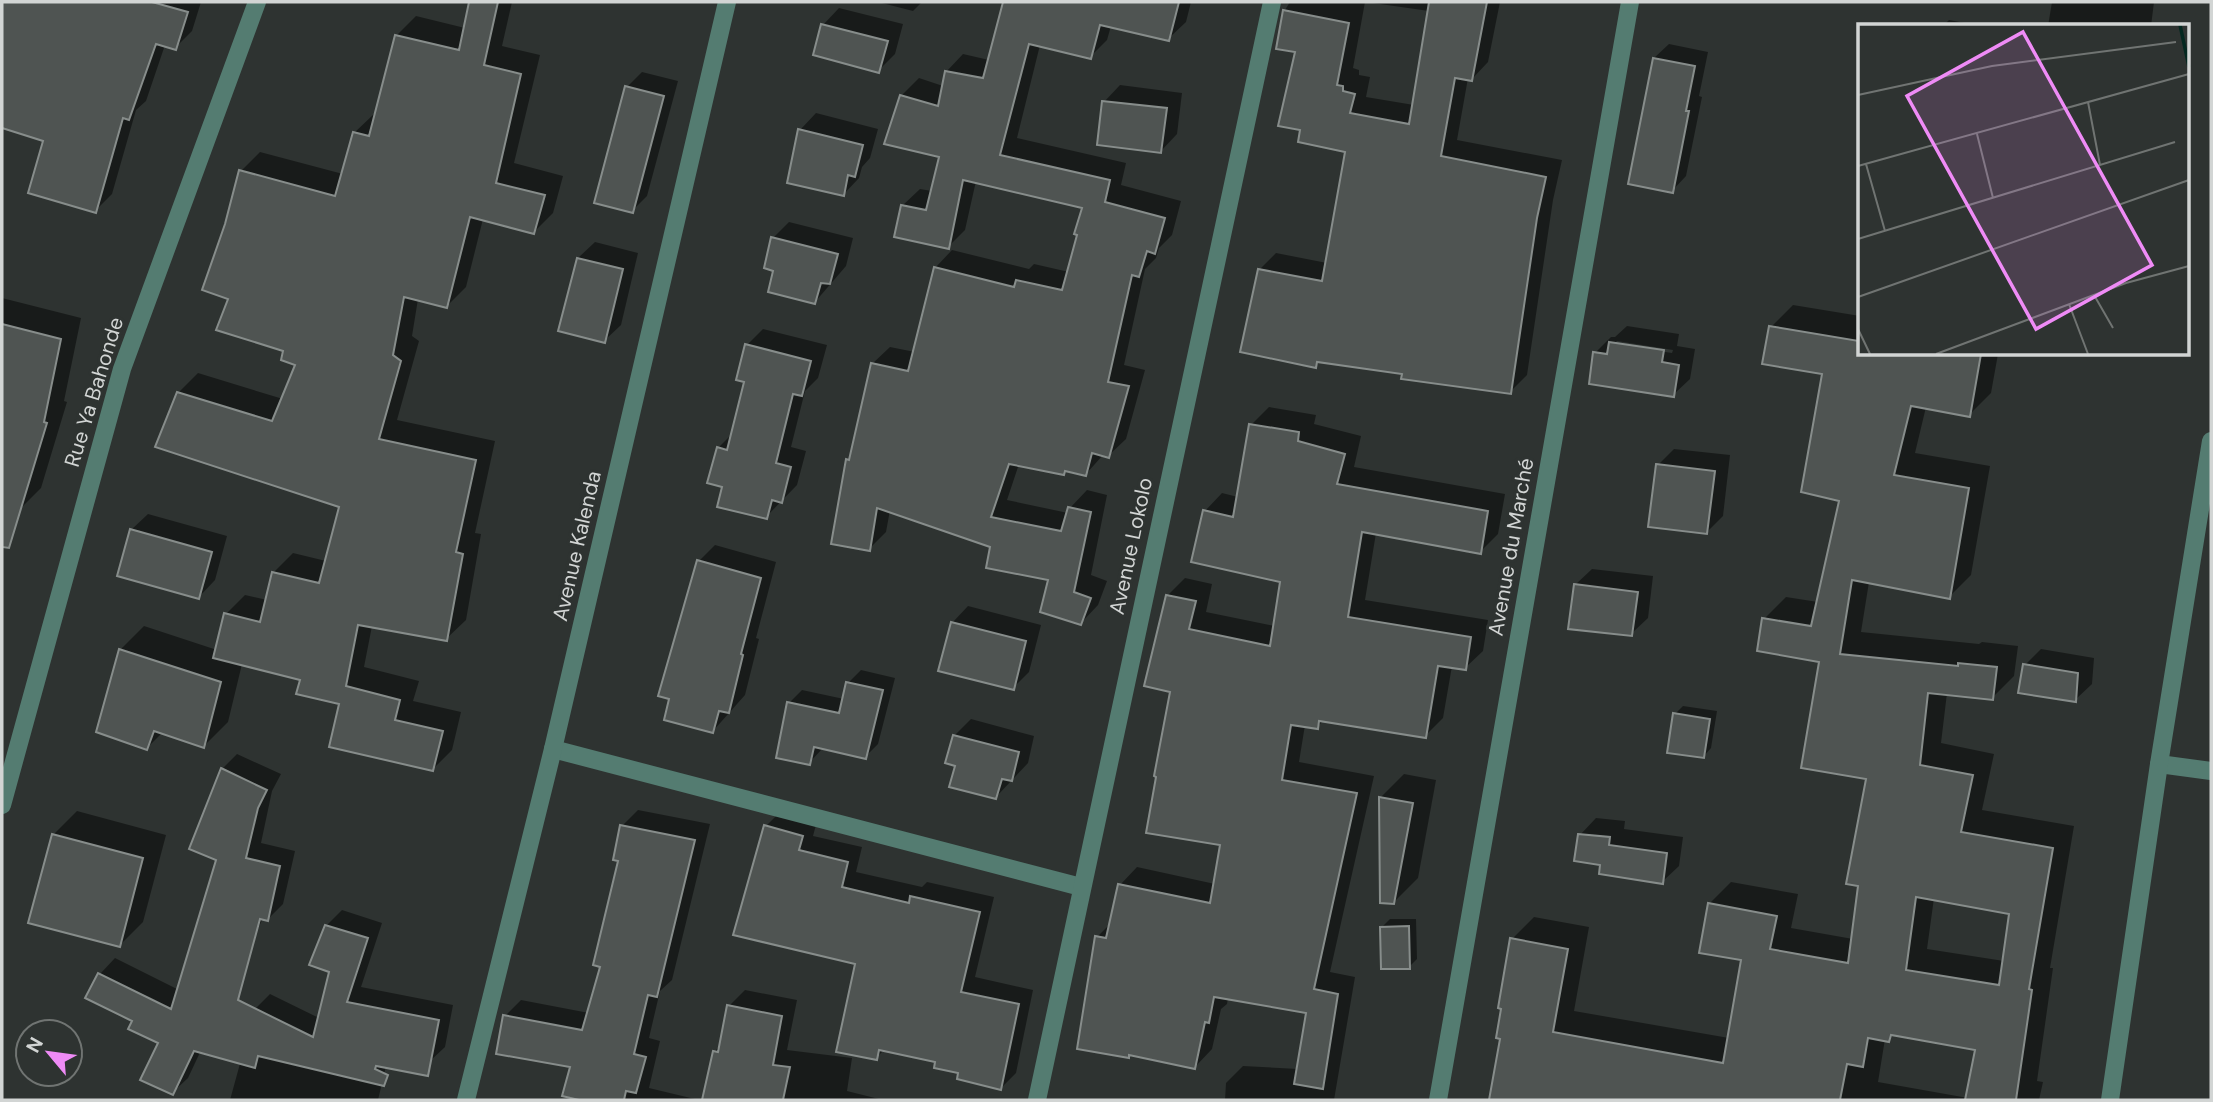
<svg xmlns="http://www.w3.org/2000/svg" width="2213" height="1102" viewBox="0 0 2213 1102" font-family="'DM Sans',sans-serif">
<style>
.shadow{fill:#0007;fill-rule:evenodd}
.building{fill:#4f5452;stroke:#878d8b;stroke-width:2;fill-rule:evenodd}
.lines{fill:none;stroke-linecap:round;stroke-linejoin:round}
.minor{stroke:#547c71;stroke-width:18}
.labels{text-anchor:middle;stroke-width:6;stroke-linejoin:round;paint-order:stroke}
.street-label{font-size:21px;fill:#d2d5d4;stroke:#2e3331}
.inset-river{fill:none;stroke:#042820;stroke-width:3.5}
.inset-road{fill:none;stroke:#707472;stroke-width:2}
.view{fill:#ef8bf6;fill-opacity:0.15;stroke:#ef8bf6;stroke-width:3.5}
.inset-edge{fill:none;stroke:#d2d5d4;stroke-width:3.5}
</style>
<rect width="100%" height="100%" fill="#2e3331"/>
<g class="shadow">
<path d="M2 2H201L192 31 175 48 165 45 146 101 136 110 112 194 95 211 46 139 2 126Z"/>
<path d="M471 2H512L502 46 540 55 514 163 563 176 553 213 534 232 483 219 466 287 447 306 418 299 412 336 419 341 397 420 495 441 475 533 481 534 466 620 446 639 372 626 364 667 419 681 413 701 461 712 452 750 433 769 341 703 302 679 242 664 228 722 204 746 163 732 147 748 120 650 144 626 217 650 226 614 245 595 267 600 273 573 293 553 326 561 341 506 178 393 198 373 283 399 297 364 230 297 226 225 241 171 260 152 343 174 354 133 374 114H376L396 36 416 16 465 28Z"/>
<path d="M878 2H922L913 11Z"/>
<path d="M1002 2H1191L1186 22 1168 39 1111 26 1107 40 1090 57 1040 45 1017 138 1126 163 1121 185 1181 201 1172 235 1159 248 1156 258 1145 269 1124 365 1145 370 1126 439 1108 456 1103 455 1086 474 1067 470 1063 474 1019 464 1007 500 1068 513 1070 508 1087 490 1107 495 1091 575 1107 581 1098 605 1081 623 1050 579 992 546 890 510 886 532 869 549 848 460 852 456 872 364 890 347 915 352 935 268 952 250 1029 269 1034 264 1069 272 1084 207 976 181 965 230 948 247 902 206 920 189 932 191 941 155 901 96 919 78 943 86 946 72 963 54 989 60 1002 11H1000Z"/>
<path d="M1290 2H1365L1353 68 1359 70V75L1370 77 1366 97 1414 105 1429 11 1366 2H1500L1488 62 1472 79 1468 78 1457 140 1562 160 1553 200 1527 375 1510 392 1404 372 1321 361 1315 366 1259 270 1276 253 1327 263 1347 150 1302 129 1297 51 1285 10Z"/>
<path d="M2052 2H2154L2151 26H2048Z"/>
<path d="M839 8 903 24 895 54 878 71 823 25Z"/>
<path d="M1949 20 1981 26H1943Z"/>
<path d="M1669 44 1708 52 1699 96 1702 97 1686 176 1672 191 1654 58Z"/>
<path d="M642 72 678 81 647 196 632 211 627 87Z"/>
<path d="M1120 85 1182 93 1177 134 1161 151 1104 102Z"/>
<path d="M816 113 878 129 870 158 862 167 859 178 843 195 800 130Z"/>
<path d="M789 222 853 238 846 266 815 302 775 269 773 238Z"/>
<path d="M595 242 638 253 621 325 604 341 578 258Z"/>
<path d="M2 298 81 318 64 401 67 402 41 488 20 509 2 503Z"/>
<path d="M1793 305 1860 316V354H1998L1991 393 1969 415 1926 407 1915 453 1990 466 1971 575 1949 597 1869 582 1861 632 1979 644 1982 642 2018 646 2014 676 1992 698 1947 693 1941 743 1994 754 1982 810 2074 826 2050 968H2053L2037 1081 2043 1082 2039 1100H1491L1502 1038 1512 939 1534 917 1589 927 1574 1011 1729 1038 1743 959 1709 904 1731 882 1798 894 1791 928 1853 939 1860 885 1868 777 1821 660 1764 619 1786 597 1818 602 1842 500 1824 373 1771 327ZM1934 898 2011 912 2004 961 1927 949ZM1894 1034 1977 1049 1968 1098 1878 1082 1885 1039 1888 1040Z"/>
<path d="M1627 326 1679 334 1677 346 1695 349 1690 379 1673 395 1595 353 1611 337H1615ZM1617 341 1673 350 1672 353 1614 344Z"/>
<path d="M763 329 827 345 818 378 805 391 791 447 806 451 797 485 766 517 724 486 718 448 734 432 746 381 747 345Z"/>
<path d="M1269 407 1316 415 1314 424 1361 436 1354 467 1505 494 1498 534 1480 552 1376 533 1365 600 1488 620 1483 651 1465 668 1452 666 1443 718 1425 736 1324 720 1317 727 1305 725 1299 762 1374 776 1330 972 1355 977 1334 1100H1225L1226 1083 1243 1066 1298 1069 1308 1011 1228 998 1227 1004 1221 1009 1212 1049 1195 1067 1131 1054 1128 1057 1097 937 1112 922 1120 885 1137 867 1215 884 1222 843 1172 691 1168 595 1185 578 1212 584 1206 612 1275 626 1282 581 1205 511 1222 493 1238 497 1251 425Z"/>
<path d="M1674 449 1730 455 1723 516 1707 532 1658 465Z"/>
<path d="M148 514 227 536 215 580 199 597 131 530Z"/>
<path d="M715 545 776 562 756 638 759 639 745 695 713 731 699 561Z"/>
<path d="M1592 569 1653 576 1648 618 1631 634 1575 585Z"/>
<path d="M968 606 1041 625 1029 672 1013 688 952 623Z"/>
<path d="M2041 649 2094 658 2092 684 2075 700 2025 665Z"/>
<path d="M861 670 895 678 878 744 865 757 823 748 809 763 789 703 802 690 844 699 848 683Z"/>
<path d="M1683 706 1717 711 1711 748 1704 756 1675 714Z"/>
<path d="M971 719 1034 736 1028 763 996 797 957 765 954 736Z"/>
<path d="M237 754 281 774 272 791 261 843 295 851 283 904 268 919 263 918 188 1078 172 1093 160 1042 134 1020 88 997 100 974 115 958 179 990 219 859 222 769Z"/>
<path d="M1404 774 1436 780 1418 878 1394 902 1380 798Z"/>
<path d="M638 810 710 824 672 980 660 991 649 1038 660 1041 649 1088 699 1100H587L565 1095 572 1066 505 1016 521 1000 589 1013 602 965 621 860 622 826Z"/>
<path d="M77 811 166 835 143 922 119 946 53 835Z"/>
<path d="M781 811 817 821 813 836 862 847 856 872 922 887 927 882 994 897 975 977 1033 990 1016 1073 1001 1088 937 1060 885 1049 876 1058 857 963 766 826Z"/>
<path d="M1596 818 1625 821 1624 829 1683 837 1679 866 1662 882 1602 863 1580 835Z"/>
<path d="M342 910 382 923 361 987 453 1005 445 1047 429 1062 386 1066 378 1100H230L255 1009 270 994 319 1018 331 971 326 926Z"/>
<path d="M1390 919H1416L1417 959 1409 967 1382 927Z"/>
<path d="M745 990 797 1000 787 1050 852 1058 847 1091 883 1100H704L714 1052 721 1045 729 1006Z"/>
</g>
<g class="building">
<path d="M2 2H152L188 12 176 50 156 44 129 120 123 118 96 213 28 193 43 141 2 128Z"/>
<path d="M469 2H498L484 65 521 74 496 183 545 195 534 234 470 217 447 308 404 297 393 355 401 361 379 439 476 460 456 552 463 554 447 641 358 625 346 686 400 700 395 720 443 731 433 771 329 747 339 704 296 694 300 680 213 658 224 613 260 622 272 572 319 583 339 507 155 447 177 392 272 421 295 365 281 360 283 351 216 330 228 299 202 290 225 224 239 170 335 196 353 132 369 136 395 35 459 50Z"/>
<path d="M1003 2H1179L1169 41 1100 25 1091 59 1029 44 1000 155 1110 180 1105 202 1165 218 1155 254 1147 251 1139 277 1132 275 1108 382 1129 386 1109 458 1092 453 1086 476 1065 471 1064 475 1009 464 991 517 1061 531 1068 507 1091 512 1074 592 1091 598 1081 625 1040 612 1048 580 986 568 990 547 877 508 870 551 831 544 846 459 849 460 871 363 908 371 934 267 1014 287 1016 280 1062 290 1077 235 1074 234 1082 208 963 180 949 249 894 237 901 205 926 210 939 157 884 144 900 95 938 106 945 71 983 78Z"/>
<path d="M1429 2H1487L1472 81 1455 78 1441 156 1546 177 1537 218 1511 394 1401 379 1402 374 1317 362 1316 368 1240 352 1258 269 1322 281 1345 152 1298 142 1300 130 1278 126 1295 52 1276 49 1283 10 1349 23 1337 85 1343 86V91L1355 94 1350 113 1409 124Z"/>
<path d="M821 24 888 41 879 73 813 55Z"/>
<path d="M1653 58 1695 66 1686 111H1689L1673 193 1628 184Z"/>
<path d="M625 86 664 96 633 213 594 203Z"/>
<path d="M1102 101 1167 108 1161 153 1097 145Z"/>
<path d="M798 129 863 145 855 177 848 175 844 196 787 183Z"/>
<path d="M771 237 838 254 830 284 821 283 815 304 768 292 773 271 764 268Z"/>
<path d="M577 258 623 269 605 343 558 331Z"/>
<path d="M2 324 61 339 44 422 47 423 9 548 2 547Z"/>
<path d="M1769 326 1859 341V354H1981L1970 417 1911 406 1894 475 1969 488 1950 599 1852 580 1840 654 1958 666V663L1997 667 1993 700 1928 693 1920 765 1973 775 1961 832 2053 848 2029 989 2032 990 2016 1100H1965L1975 1050 1891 1035 1889 1042 1868 1038 1863 1067 1847 1064 1840 1100H1489L1500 1039 1496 1038 1501 1009 1498 1008 1510 938 1568 949 1553 1032 1723 1063 1741 960 1699 953 1708 903 1777 916 1770 949 1848 963 1858 886 1846 884 1866 779 1801 768 1819 662 1757 651 1762 618 1811 626 1839 501 1801 492 1822 374 1762 364ZM1916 897 2009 914 1999 985 1906 970Z"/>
<path d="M1609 342 1664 350 1662 362 1679 365 1674 397 1589 384 1593 352 1607 354Z"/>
<path d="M745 344 811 361 802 396 793 394 776 463 791 467 782 503 772 500 767 519 717 507 722 487 707 483 717 447 727 450 744 382 736 380Z"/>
<path d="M1249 424 1299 432 1298 441 1345 454 1337 484 1488 511 1481 554 1362 532 1348 617 1471 637 1466 670 1438 666 1426 738 1319 721 1318 729 1291 725 1282 780 1357 793 1314 989 1338 994 1323 1089 1294 1084 1306 1013 1214 997 1209 1023 1205 1022 1195 1069 1129 1055V1058L1077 1049 1095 936 1106 938 1118 884 1210 903 1220 845 1146 833 1156 777 1154 776 1170 692 1144 686 1166 595 1196 601 1189 629 1270 646 1280 582 1191 562 1203 510 1233 517Z"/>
<path d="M1656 464 1715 471 1707 534 1648 527Z"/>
<path d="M130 529 212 552 199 599 117 576Z"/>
<path d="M697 560 761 578 741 654 743 655 729 713 719 711 713 733 664 720 669 699 658 696Z"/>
<path d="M1574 584 1638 592 1632 636 1568 629Z"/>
<path d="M951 622 1026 641 1014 690 938 671Z"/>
<path d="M119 649 221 682 204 748 154 731 147 750 96 732Z"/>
<path d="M2023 664 2078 673 2076 702 2018 693Z"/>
<path d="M846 682 883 690 866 759 814 747 810 765 776 758 787 702 839 713Z"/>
<path d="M1673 713 1710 719 1704 758 1667 753Z"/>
<path d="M953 735 1019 752 1012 781 1002 779 996 799 949 787 955 766 945 763Z"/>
<path d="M221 768 267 790 258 808 246 858 280 866 268 921 260 919 238 1000 313 1037 329 972 309 965 325 925 368 938 347 1002 439 1020 428 1076 376 1066 375 1069 388 1075 384 1086 258 1056 255 1068 194 1051 173 1095 140 1080 158 1043 128 1029 132 1021 85 998 98 973 171 1009 216 860 189 849Z"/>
<path d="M1379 797 1413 803 1394 904 1380 903Z"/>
<path d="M620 825 695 840 657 997 648 995 634 1054 646 1057 636 1093 626 1091 624 1100H579L562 1096 570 1067 496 1054 503 1015 582 1030 600 967 593 965 618 861 613 860Z"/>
<path d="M764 825 803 836 799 850 848 862 842 887 909 903 910 896 980 912 961 992 1019 1004 1001 1090 957 1079 958 1073 934 1068 935 1062 879 1050 877 1060 836 1052 855 964 733 935Z"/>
<path d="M52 834 143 858 120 947 28 923Z"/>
<path d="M1578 834 1610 837 1609 845 1667 853 1663 884 1599 874 1600 865 1574 861Z"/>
<path d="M1409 926 1410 969H1381L1380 927Z"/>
<path d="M727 1005 782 1016 773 1065 790 1067 783 1100H702L713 1051 718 1052Z"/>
</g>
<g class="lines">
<g class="minor">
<path d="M553 749 1081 887"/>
<path d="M2159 764 2211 771"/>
<path d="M2 805 122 369 257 2"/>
<path d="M466 1100 553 749 727 2"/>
<path d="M1037 1100 1272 2"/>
<path d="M1438 1100 1630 2"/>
<path d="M2110 1100 2159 764 2211 441"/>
</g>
</g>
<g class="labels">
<g class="street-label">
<text transform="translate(94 392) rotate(-73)" y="7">Rue Ya Bahonde</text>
<text transform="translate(577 546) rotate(-77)" y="7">Avenue Kalenda</text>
<text transform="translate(1131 546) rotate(-78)" y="7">Avenue Lokolo</text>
<text transform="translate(1511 547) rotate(-80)" y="7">Avenue du Marché</text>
</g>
</g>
<g transform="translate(1858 24)">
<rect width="331" height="331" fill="#2e3331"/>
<path class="inset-river" d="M322 1 331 43"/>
<path class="inset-road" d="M0 71 134 42 318 18M230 78 242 141M119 110 135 174M8 140 27 207M0 142 331 50M0 215 317 118M236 271 255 304M0 273 331 156M211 280 230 330M0 305 12 330M78 330 268 259 331 242"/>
<path class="view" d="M165 8 294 241 178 305 49 72Z"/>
<rect width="331" height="331" class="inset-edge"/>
</g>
<rect width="2213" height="1102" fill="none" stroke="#d2d5d4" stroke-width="7"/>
<g transform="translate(49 1053) rotate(299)"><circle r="33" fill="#2e3331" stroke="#707472" stroke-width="2"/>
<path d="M0-5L12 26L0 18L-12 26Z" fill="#ef8bf6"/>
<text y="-10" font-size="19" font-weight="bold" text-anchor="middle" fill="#d2d5d4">N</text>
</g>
</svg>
